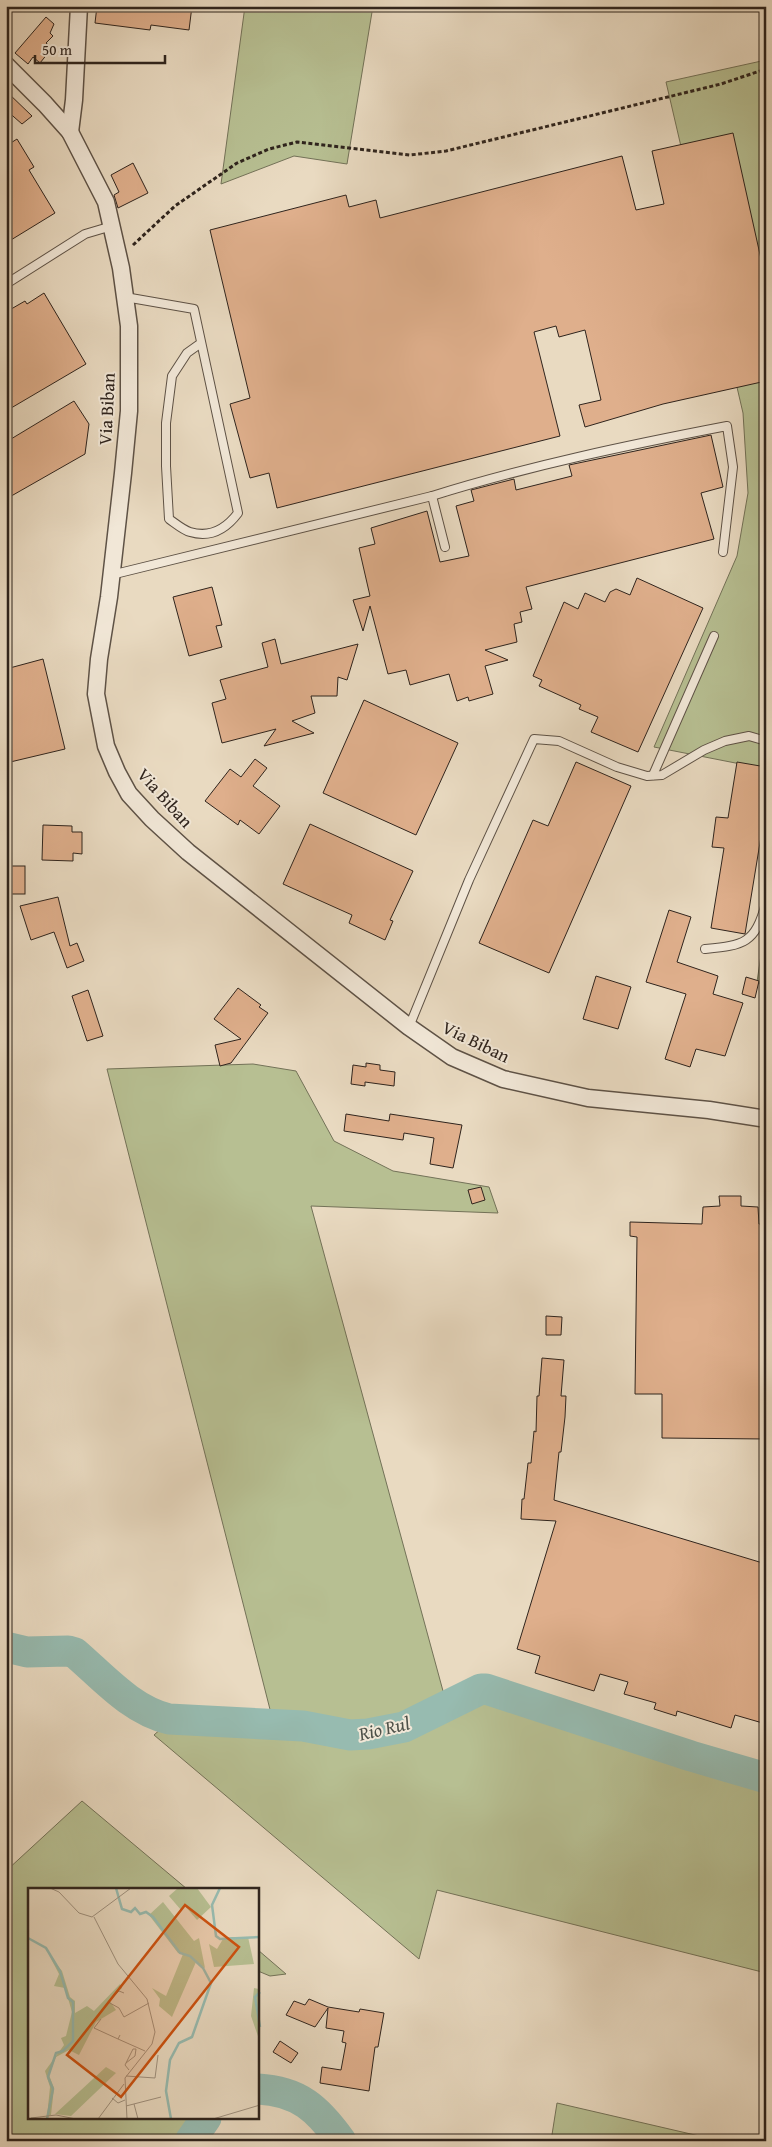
<svg xmlns="http://www.w3.org/2000/svg" width="772" height="2147" viewBox="0 0 772 2147" font-family="'Gentium Book Plus',serif">
<style>
.green{fill:#b7bf92;stroke:#737258}
.lines{fill:none;stroke-linecap:round;stroke-linejoin:round}
.river{stroke:#97bbb0;stroke-width:31}
.building{fill:#dfaf8c;stroke:#2f241d}
.lane-casing{stroke:#5e5246;stroke-width:10}
.street-casing{stroke:#5e5246;stroke-width:19}
.path{stroke:#2f241d;stroke-width:3;stroke-dasharray:4 2.5;stroke-linecap:butt}
.lane{stroke:#f1e7d7;stroke-width:8}
.street{stroke:#f1e7d7;stroke-width:16}
.labels{text-anchor:middle;stroke-width:4;stroke-linejoin:round;paint-order:stroke}
.street-label{font-size:18px;fill:#2f241d;stroke:#f1e7d7}
.water-label{font-size:19px;font-style:italic;fill:#4e5149;stroke:#f1e7d7}
.inset-river{fill:none;stroke:#97bbb0;stroke-width:2.5}
.inset-road{fill:none;stroke:#9f917f;stroke-width:1}
.view{fill:#cc510f;fill-opacity:0.15;stroke:#cc510f;stroke-width:2.5}
.inset-edge{fill:none;stroke:#2f241d;stroke-width:2.5}
</style>
<rect width="100%" height="100%" fill="#e9dac1"/>
<filter id="stains"><feTurbulence type="fractalNoise" baseFrequency=".004" numOctaves="4"/><feColorMatrix values="0 0 0 0 .2 0 0 0 0 .09 0 0 0 0 .02 0 0 0 .5 -.17"/></filter>
<radialGradient id="worn" r=".72"><stop offset=".6" stop-color="#630" stop-opacity="0"/><stop offset="1" stop-color="#630" stop-opacity=".3"/></radialGradient>
<g class="green">
<path d="M245 6H373L347 164 294 156 221 184Z"/>
<path d="M766 60V769L654 747 737 556 748 493 743 413 666 82Z"/>
<path d="M766 921V986L757 982Z"/>
<path d="M253 1064 296 1071 334 1141 393 1171 489 1187 498 1213 311 1206 446 1702 463 1696 492 1677 688 1742 766 1765V1973L437 1890 419 1959 154 1735 180 1712 276 1733 107 1069Z"/>
<path d="M82 1801 187 1889 29 1890V2118H190L174 2141H6V1871Z"/>
<path d="M258 1950 286 1974 270 1976 258 1971Z"/>
<path d="M557 2103 721 2141H551Z"/>
</g>
<g class="lines">
<g class="river">
<path d="M6 1647 27 1652 68 1651 75 1653C103 1677 131 1710 169 1719L303 1726 350 1735 368 1734 404 1727 481 1689H486L691 1756 766 1778"/>
<path d="M258 2089C299 2091 318 2109 341 2141"/>
<path d="M190 2141 206 2118"/>
</g>
</g>
<g class="building">
<path d="M97 6H192L189 30 151 25 150 30 95 23Z"/>
<path d="M46 17 54 24 50 33 53 36 46 43 52 48 40 63 33 57 28 64 15 53Z"/>
<path d="M6 91 32 116 22 124 6 110Z"/>
<path d="M733 133 761 259 766 258V381L663 404 585 427 579 405 601 400 585 330 559 337 556 326 534 332 560 436 277 508 269 473 250 478 230 404 250 398 210 230 346 195 349 207 376 200 380 218 622 156 636 210 664 204 652 151Z"/>
<path d="M17 139 34 167 29 170 55 213 6 243V146Z"/>
<path d="M133 163 148 193 118 208 114 195 119 192 111 175Z"/>
<path d="M44 293 86 364 6 411V312L25 301 27 304Z"/>
<path d="M74 401 89 424 85 454 6 499V442Z"/>
<path d="M711 435 723 487 701 493 714 539 526 587 532 609 520 612 522 622 514 624 517 642 485 650 508 660 485 666 493 694 469 701 468 697 457 701 449 674 410 685 406 670 388 674 370 606 363 631 353 600 370 596 359 548 375 544 371 528 427 511 440 562 469 556 456 506 474 501 471 490 514 479 516 490 572 476 569 465Z"/>
<path d="M637 578 703 608 638 752 591 732 598 717 579 709 581 705 539 686 542 680 533 676 564 602 578 609 585 593 605 602 610 592 616 589 630 595Z"/>
<path d="M212 587 222 625 216 626 222 647 189 656 173 597Z"/>
<path d="M275 639 281 664 358 644 347 680 338 677 337 696H311L315 713 292 721 314 733 264 746 276 729 222 743 212 703 226 699 220 680 268 667 262 643Z"/>
<path d="M43 659 65 749 6 763V669Z"/>
<path d="M364 700 458 743 416 835 323 793Z"/>
<path d="M255 759 267 768 253 786 280 806 259 834 240 820 238 825 205 801 230 769 241 777Z"/>
<path d="M576 762 631 786 549 973 479 943 533 820 548 826Z"/>
<path d="M737 762 766 767V806L745 934 711 928 724 848 712 847 716 817 728 818Z"/>
<path d="M310 824 413 871 390 920 393 921 385 940 349 923 352 915 283 884Z"/>
<path d="M43 825 72 826V832H82V854L73 853V861L42 860Z"/>
<rect x="6" y="866" width="19" height="28"/>
<path d="M58 897 70 946 77 943 84 961 67 968 54 932 31 940 20 906Z"/>
<path d="M669 910 691 917 677 962 718 976 713 994 743 1003 725 1056 696 1049 690 1067 665 1059 686 994 646 982Z"/>
<path d="M596 976 631 987 618 1029 583 1019Z"/>
<path d="M746 977 759 981 755 998 742 994Z"/>
<path d="M238 988 261 1005 259 1007 268 1013 231 1063 220 1066 215 1045 241 1039 214 1019Z"/>
<path d="M88 990 103 1036 87 1041 72 996Z"/>
<path d="M366 1063 380 1065V1070L395 1072 394 1086 365 1082V1086L351 1084 353 1065 366 1067Z"/>
<path d="M346 1114 389 1121 390 1114 462 1125 453 1168 430 1164 434 1138 404 1133 403 1140 344 1131Z"/>
<path d="M481 1187 485 1200 472 1204 468 1190Z"/>
<path d="M719 1196H741V1206L758 1207 759 1224H766V1439L662 1438V1394H635L637 1237 630 1236V1222L702 1224 703 1207 720 1206Z"/>
<path d="M546 1316 562 1317 561 1335H546Z"/>
<path d="M542 1358 564 1360 561 1396H566L565 1417 561 1452H559L554 1500 766 1564V1724L735 1715 731 1728 677 1711 676 1716 654 1709 656 1703 624 1694 628 1682 600 1674 594 1691 535 1673 540 1656 517 1649 556 1521 521 1519 522 1499H524L528 1463H531L534 1431 536 1432 537 1396H539Z"/>
<path d="M309 1999 328 2007 359 2012 360 2009 384 2013 378 2047H375L369 2091 320 2083 322 2067 341 2070 346 2043 342 2042 344 2031 326 2028 328 2008 315 2027 286 2015 294 2001 305 2005Z"/>
<path d="M280 2041 298 2053 291 2063 273 2052Z"/>
</g>
<g class="lines">
<defs>
<g id="lane">
<path d="M6 284 85 234 112 226"/>
<path d="M125 297 194 309 238 513C226 529 210 538 190 532 183 530 175 523 169 519L166 466V423L172 376 187 353 201 343"/>
<path d="M432 496C528 466 628 445 727 426L733 467 723 552"/>
<path d="M111 575 432 496 445 547"/>
<path d="M653 775 714 636"/>
<path d="M705 949C744 945 755 944 766 903"/>
<path d="M409 1027 469 880 534 739 559 741 617 767 647 776 662 775 704 750 725 741 749 736 766 741"/>
</g>
<g id="street">
<path d="M6 65 45 104 70 132 106 202 121 268 129 326V411L123 473 109 597 99 659 96 694 106 746 117 772 129 794 152 819 188 852 409 1027 452 1057 503 1079 588 1098 709 1110 766 1119"/>
<path d="M70 132 74 100 79 6"/>
</g>
</defs>
<use href="#lane" class="lane-casing"/>
<use href="#street" class="street-casing"/>
<path class="path" d="M133 245 175 206 237 163 269 149 297 142 410 155 446 151 721 84 766 69"/>
<use href="#lane" class="lane"/>
<use href="#street" class="street"/>
</g>
<g class="labels">
<g class="street-label">
<text transform="translate(107 409) rotate(-87)" y="6">Via Biban</text>
<text transform="translate(165 798) rotate(48)" y="6">Via Biban</text>
<text transform="translate(476 1042) rotate(26)" y="6">Via Biban</text>
</g>
<g class="water-label">
<text transform="translate(384 1728) rotate(-13)" y="7">Rio Rul</text>
</g>
</g>
<g transform="translate(28 1888)">
<rect width="231" height="231" fill="#e9dac1"/>
<path d="M150 0H169L183 19 169 32 157 18 153 22 141 8ZM135 14 166 53 171 50 177 80 168 74 144 129 131 118 132 111 124 100 138 108 155 66 150 65 121 27ZM204 49H220L226 76 186 79 181 56 189 61 195 51ZM21 67 34 83 42 109 47 113V125L59 118 66 123 92 96 94 100 81 112 88 122 68 134 51 167 41 162 28 169 21 187 26 200 23 227 19 229 22 199 17 183 36 157 33 150 38 148 44 124 37 100 26 98 31 86ZM226 100 231 101V151L223 128ZM78 179 88 185 43 228 27 226Z" fill="#b7bf92"/>
<path class="inset-river" d="M88 0 94 21 103 24 107 20 112 26 118 24 125 29 152 65 162 68 175 80 183 95 164 149 151 155 142 172 138 203 143 231M192 0 184 17 188 48 192 51 232 49M0 50 18 60 32 83 40 110 45 114V153L35 163 28 165 20 189 25 201 19 231M232 104 227 109 232 139"/>
<path class="inset-road" d="M22 0 31 4 51 25 64 29 103 0M66 29 90 76 119 111 127 144 124 156 97 190 99 231M96 105 91 103 80 114 91 120 96 129 121 115M73 131 66 140 90 151M92 147 90 151 117 163M98 175 107 168 108 161H105L97 177 101 182M98 188 127 190 130 167M84 210 90 215 97 212M106 216 110 231M98 218 133 209M3 230 28 227 48 231M70 231 96 196M185 231 232 217"/>
<path class="view" d="M157 17 211 59 93 209 39 167Z"/>
<rect width="231" height="231" class="inset-edge"/>
</g>
<rect width="772" height="2147" fill="none" stroke="#e9dac1" stroke-width="25"/>
<rect x="8" y="8" width="757" height="2132" fill="none" stroke="#2f241d" stroke-width="2.5"/>
<rect x="12" y="12" width="747" height="2122" fill="none" stroke="#2f241d"/>
<path d="M35 55v8h130v-8" fill="none" stroke="#2f241d" stroke-width="2.5"/>
<text x="42" y="55" font-size="15" fill="#2f241d" stroke="#f1e7d7" stroke-width="4" paint-order="stroke">50 m</text>
<rect width="100%" height="100%" filter="url(#stains)"/>
<rect width="100%" height="100%" fill="url(#worn)"/>
</svg>
